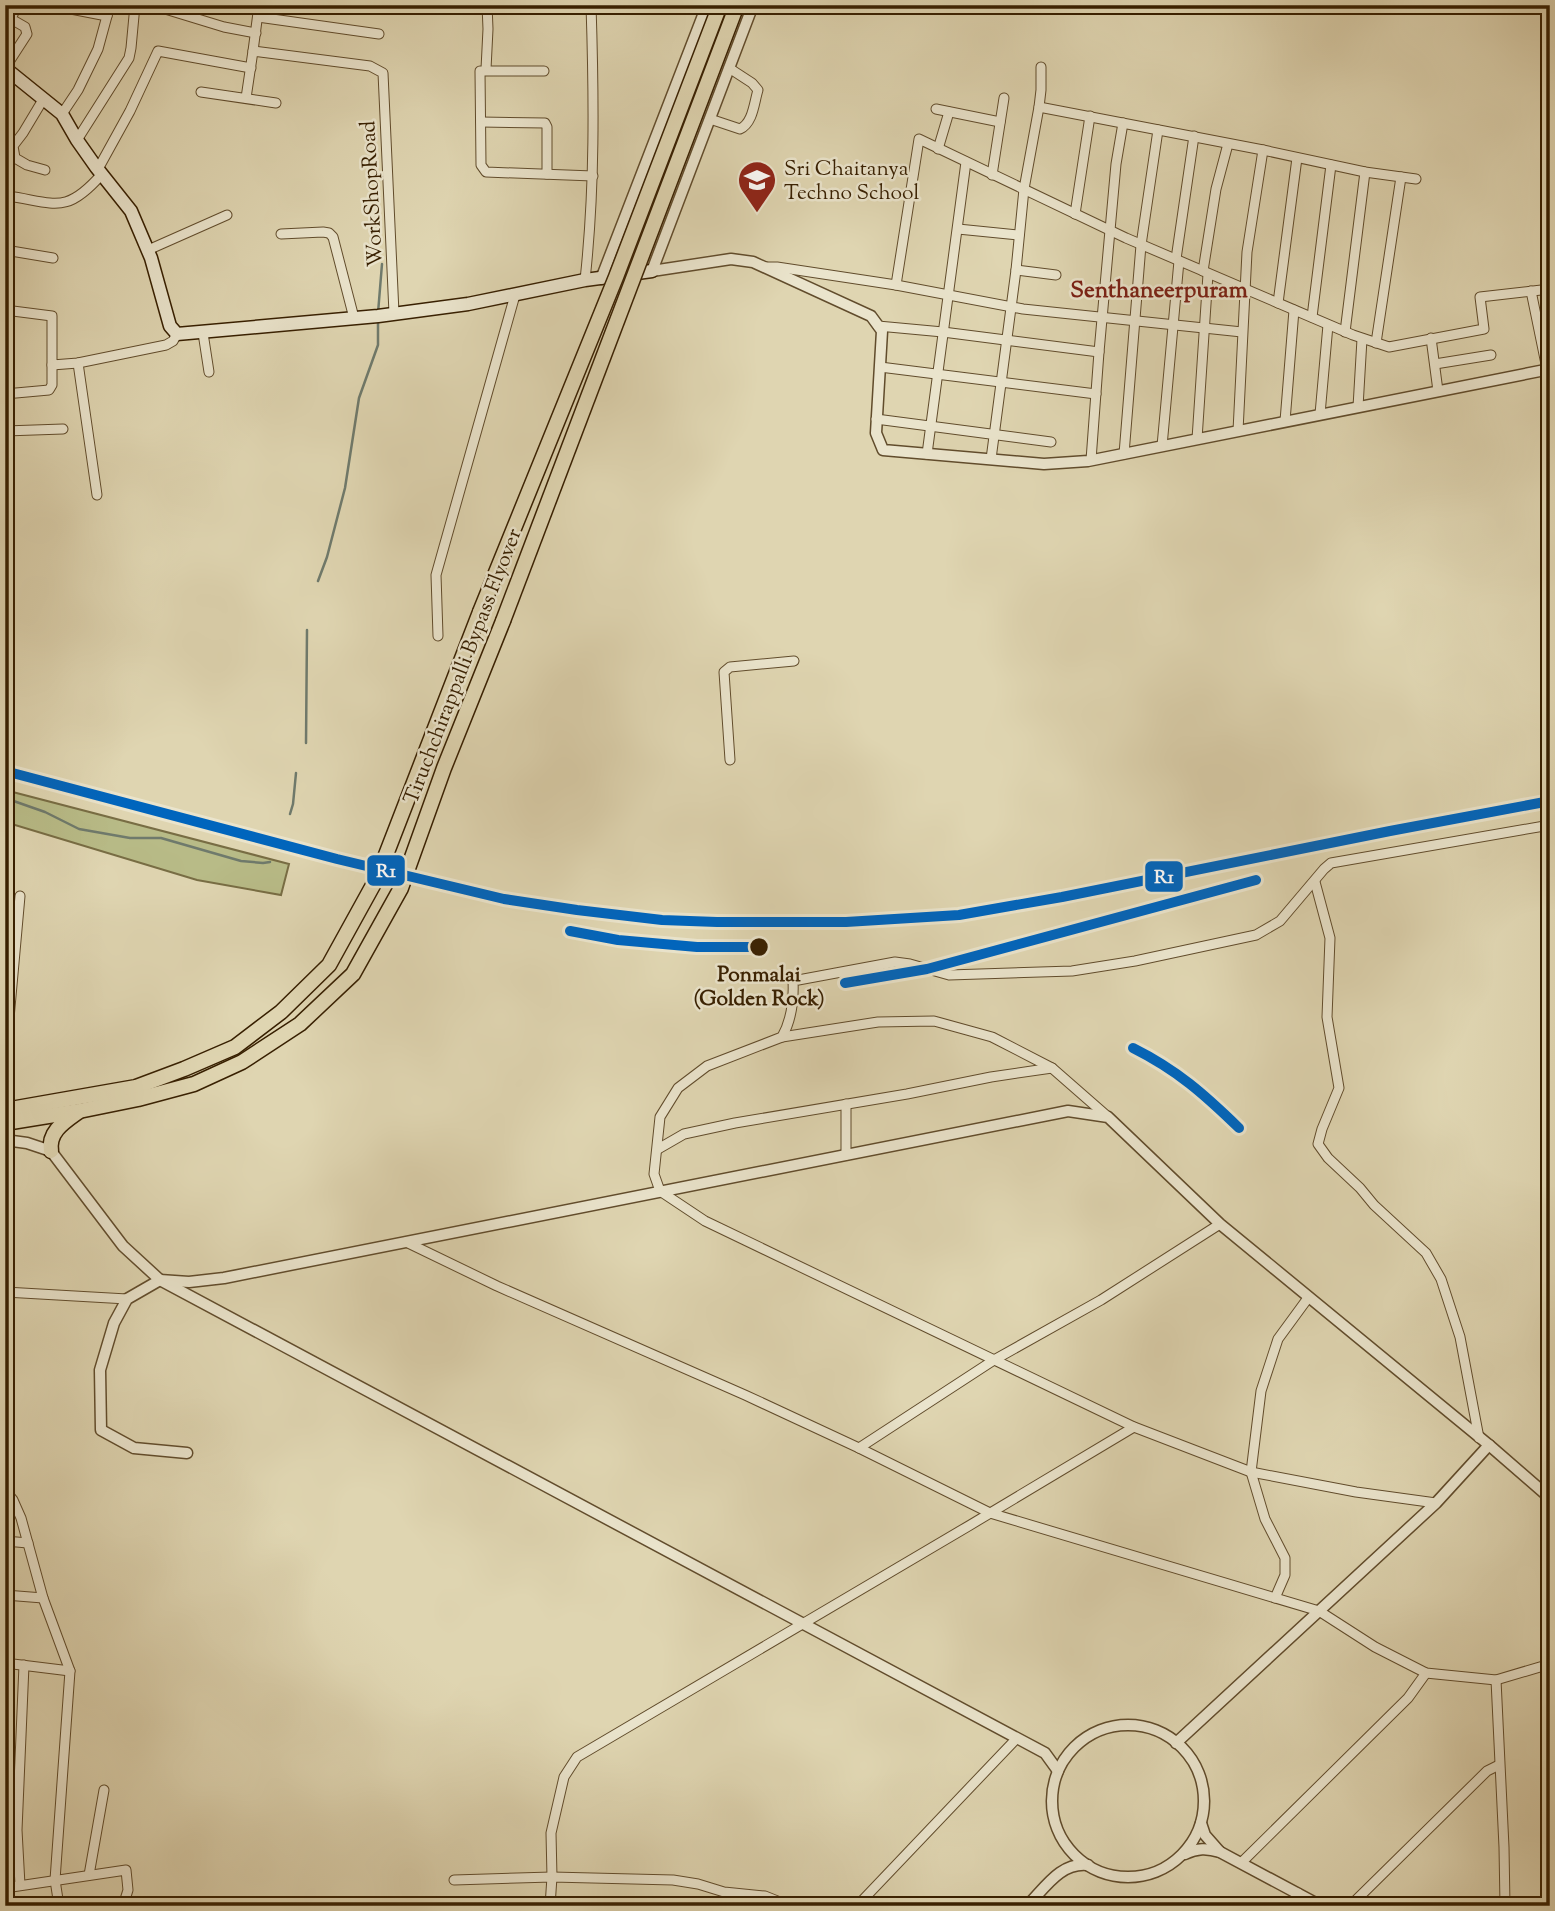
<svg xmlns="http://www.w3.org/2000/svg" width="1555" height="1911" viewBox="0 0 1555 1911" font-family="'Sorts Mill Goudy',serif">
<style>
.green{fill:#b8bb87;stroke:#786d44;stroke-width:2}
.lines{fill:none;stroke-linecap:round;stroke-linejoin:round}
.stream{stroke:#6f7a6c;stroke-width:2.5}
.minor-casing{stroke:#614c2c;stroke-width:11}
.tertiary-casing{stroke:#614c2c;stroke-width:13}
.secondary-casing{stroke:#371f00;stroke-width:15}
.trunk-casing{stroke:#371f00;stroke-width:17}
.minor{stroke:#eae4cc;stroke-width:9}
.tertiary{stroke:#eae4cc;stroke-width:10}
.secondary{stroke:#eae4cc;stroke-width:12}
.trunk{stroke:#dfd5b1;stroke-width:14}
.trunk-bridge-casing{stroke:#371f00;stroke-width:17;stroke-linecap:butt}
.trunk-bridge{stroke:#dfd5b1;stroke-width:14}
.rail-1-casing{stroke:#eae4cc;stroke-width:16}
.rail-1{stroke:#0065bd;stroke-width:10}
.stop-dot{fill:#371f00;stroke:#eae4cc;stroke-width:2.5}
.labels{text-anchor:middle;stroke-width:5;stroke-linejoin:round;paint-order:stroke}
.poi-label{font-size:21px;fill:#371f00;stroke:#eae4cc;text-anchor:start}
.street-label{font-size:21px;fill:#371f00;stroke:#eae4cc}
.stop-label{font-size:21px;font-weight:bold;fill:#371f00;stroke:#eae4cc}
.neighbourhood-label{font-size:23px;font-weight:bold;fill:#7a1f14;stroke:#eae4cc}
.line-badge{stroke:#eae4cc;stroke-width:2.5}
.badge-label{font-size:19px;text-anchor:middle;font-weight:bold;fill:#fff}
</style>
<rect width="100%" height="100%" fill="#dfd5b1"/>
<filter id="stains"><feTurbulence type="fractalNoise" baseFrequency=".00286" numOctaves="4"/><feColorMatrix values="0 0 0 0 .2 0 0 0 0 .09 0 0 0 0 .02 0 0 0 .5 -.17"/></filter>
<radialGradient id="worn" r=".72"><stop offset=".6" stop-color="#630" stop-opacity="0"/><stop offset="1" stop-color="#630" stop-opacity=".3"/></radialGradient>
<path class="green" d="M5 790 289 864 281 895 197 880 5 822Z"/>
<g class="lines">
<g class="stream">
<path d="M378 313 382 264"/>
<path d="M318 581 327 557 345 488 359 398 378 345V320"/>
<path d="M306 743 307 630"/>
<path d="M5 798 45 812 79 829 130 838H161L241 861 263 863 270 862"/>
<path d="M290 814 293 804 296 773"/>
</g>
<defs>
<g id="minor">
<path d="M50 5 107 16"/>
<path d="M152 5 224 27 256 33"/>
<path d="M364 5 387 9"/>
<path d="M258 17 379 34"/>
<path d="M253 51 259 5"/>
<path d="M5 68 27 34 25 27 11 19 17 5"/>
<path d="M486 69 488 29 487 5"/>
<path d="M544 71H480L481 165 486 172 593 176"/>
<path d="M201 92 276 103"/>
<path d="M44 98 23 133 13 146 15 158 27 165 45 170"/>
<path d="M246 98 253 51 370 66 383 73 394 313"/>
<path d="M1039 107 1263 150 1365 172 1416 179"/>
<path d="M936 109 1000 122"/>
<path d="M62 114 78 90 98 49 110 5"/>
<path d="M710 119 740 129C753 123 754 103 758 90L752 83 729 68"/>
<path d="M481 122 545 123 547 127V174"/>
<path d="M77 140 129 58 131 48 135 5"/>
<path d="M938 149 949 112"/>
<path d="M98 169 130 111 158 51 251 68"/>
<path d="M992 175 1004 98"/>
<path d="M5 212 8 196C56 203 66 215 102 174"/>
<path d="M1075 214 1090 116"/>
<path d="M958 229 1019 235"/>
<path d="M281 234 323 232 329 233 333 237 354 318"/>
<path d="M5 250 53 258"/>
<path d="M148 250 227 215"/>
<path d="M1176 259 1194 136"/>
<path d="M766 267H777L896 285 1023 309 1242 332"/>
<path d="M1016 270 1056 275"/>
<path d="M1203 271 1216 189 1228 144"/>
<path d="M585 280C595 189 594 97 591 5"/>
<path d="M896 285 919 139 1126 238 1353 335 1389 347 1484 329 1480 297 1550 289"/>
<path d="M1531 291 1547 369"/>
<path d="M1278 303 1297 158"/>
<path d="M5 310 52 316V365L78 363 166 345 173 341 177 334"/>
<path d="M1312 317 1331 165"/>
<path d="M878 326 943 332 1099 352 1091 460"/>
<path d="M1345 332 1365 172"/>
<path d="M203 333 209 372"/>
<path d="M1431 338 1438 391"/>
<path d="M1376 343 1401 177"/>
<path d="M1099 352 1116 164 1123 123"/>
<path d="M78 363 97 495"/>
<path d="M1435 364 1491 355"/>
<path d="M880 367 1096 394"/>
<path d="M5 394 49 390 52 385V365"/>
<path d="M1358 407 1362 339"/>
<path d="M1320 414 1328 325"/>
<path d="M876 419 1051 442"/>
<path d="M1285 421 1294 310"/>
<path d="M5 431 63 429"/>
<path d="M1238 431 1247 252 1263 150"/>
<path d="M1197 439 1208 274"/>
<path d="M1162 446 1179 261"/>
<path d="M927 454 966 162"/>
<path d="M1124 454 1141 245 1158 130"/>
<path d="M991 459 1016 270 1024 189 1039 107 1041 90V67"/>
<path d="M438 636 436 575 515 295"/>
<path d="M730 760 724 672 730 667 794 661"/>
<path d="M1315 882 1330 938 1327 1017 1339 1088 1322 1129 1318 1144 1328 1158 1360 1188 1374 1205 1426 1253 1441 1279 1460 1337 1479 1438"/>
<path d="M782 1037 878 1022 934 1021 992 1037 1052 1068 1108 1117"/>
<path d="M5 1063 20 896"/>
<path d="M846 1104V1155"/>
<path d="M658 1149 684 1134 735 1123 907 1094 991 1077 1052 1068"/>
<path d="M406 1242 497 1286 745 1395 859 1448 990 1513 1319 1611 1375 1647 1426 1673 1496 1680 1550 1664"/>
<path d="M5 1292 127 1299"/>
<path d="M859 1448 994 1360 1101 1300 1220 1224"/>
<path d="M5 1490 13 1500 21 1518 43 1598 70 1671 55 1880 59 1906"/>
<path d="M1436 1503 1356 1492 1251 1472 1134 1427 705 1221 660 1191 654 1174 660 1117 678 1088 707 1066 782 1037C792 1019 794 1001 793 981L895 962 910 964 949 975 1072 971 1135 961 1256 935 1280 921 1324 869 1331 863 1550 825"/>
<path d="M5 1541 28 1543"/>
<path d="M5 1595 43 1598"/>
<path d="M1275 1598 1285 1575V1558L1265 1519 1251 1472 1261 1391 1278 1339 1308 1298"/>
<path d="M5 1663 70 1671"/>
<path d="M1496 1680 1504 1847 1505 1906"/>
<path d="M1241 1863 1408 1698 1426 1673"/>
<path d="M89 1875 104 1790"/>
<path d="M454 1880 552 1877 673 1880 698 1884 724 1892 765 1896 790 1906"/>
<path d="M20 1885 17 1830 24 1665"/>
<path d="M5 1888 126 1870 128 1890 123 1906"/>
<path d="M550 1906 552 1877 551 1833 564 1777 577 1757C764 1648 949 1538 1134 1427"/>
<path d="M857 1906 1017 1738"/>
<path d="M1291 1906 1298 1893"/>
<path d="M1350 1906 1487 1771 1499 1765"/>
</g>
<g id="tertiary">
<path d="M753 5 652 271 731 259 753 262 871 316 882 331 876 433 883 450 1044 464 1088 461 1550 369"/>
<path d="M601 279 707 5"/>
<path d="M5 1140 27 1143 51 1151 123 1246 160 1280 1045 1753 1058 1771"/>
<path d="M187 1453 134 1448 101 1430 100 1370 114 1323 127 1299 160 1280 189 1282 224 1278 1068 1111 1108 1117 1220 1224 1489 1445 1550 1498"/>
<circle cx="1128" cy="1801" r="76"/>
<path d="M1176 1743 1436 1503 1489 1445"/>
<path d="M1201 1823 1205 1835 1220 1852"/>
<path d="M1185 1854C1197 1848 1207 1848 1220 1852L1321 1906"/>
<path d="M1027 1906C1045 1888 1060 1862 1088 1865"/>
</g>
<path id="secondary" d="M5 68 62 114 77 140 96 167 131 211 151 258 170 326 177 334 378 316 468 304 585 280 652 271"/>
<g id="trunk">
<path d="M5 1110 136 1087 184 1069 235 1047 281 1012 329 965 377 878 480 612"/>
<path d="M5 1123 79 1111 138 1099 194 1084 242 1062 300 1024 353 974 401 888 444 768 503 621"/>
<path d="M51 1151C48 1132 64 1122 78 1112"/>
</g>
</defs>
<use href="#minor" class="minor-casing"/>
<use href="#tertiary" class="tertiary-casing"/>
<use href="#secondary" class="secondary-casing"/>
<use href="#trunk" class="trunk-casing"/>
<use href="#minor" class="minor"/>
<use href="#tertiary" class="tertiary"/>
<use href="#secondary" class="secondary"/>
<use href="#trunk" class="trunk"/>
<defs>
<g id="trunk-bridge">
<path d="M480 612 616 277 720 5"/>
<path d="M503 621 737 5"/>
</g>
</defs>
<use href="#trunk-bridge" class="trunk-bridge-casing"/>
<use href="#trunk-bridge" class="trunk-bridge"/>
<defs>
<g id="rail-1">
<path d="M5 771 337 859 504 899 577 910 662 920 717 922H846L959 915 1062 897 1390 831 1550 801"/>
<path d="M570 931 618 940 697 947H759"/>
<path d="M845 983 927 969 1256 880"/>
<path d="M1133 1048C1177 1070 1204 1094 1239 1128"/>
</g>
</defs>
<use href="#rail-1" class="rail-1-casing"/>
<use href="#rail-1" class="rail-1"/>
</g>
<defs>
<symbol id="school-pin" viewBox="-11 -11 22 30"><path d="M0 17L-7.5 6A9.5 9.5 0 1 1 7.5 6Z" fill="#8f2418" stroke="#eae4cc"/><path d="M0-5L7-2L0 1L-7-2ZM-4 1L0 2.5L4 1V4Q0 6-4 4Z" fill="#fff"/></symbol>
</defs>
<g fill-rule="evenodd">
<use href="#school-pin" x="735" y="158" width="44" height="60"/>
</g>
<circle class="stop-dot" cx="759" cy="947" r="10"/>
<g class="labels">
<g class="poi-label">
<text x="784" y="175">Sri Chaitanya<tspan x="784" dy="24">Techno School</tspan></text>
</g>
<g class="street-label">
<text transform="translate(371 194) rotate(-93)" y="7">WorkShopRoad</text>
<text transform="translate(462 666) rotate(-69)" y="7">Tiruchchirappalli Bypass Flyover</text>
</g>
<g class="stop-label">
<text x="759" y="981">Ponmalai<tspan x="759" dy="24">(Golden Rock)</tspan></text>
</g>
<g class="neighbourhood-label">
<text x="1159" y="297">Senthaneerpuram</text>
</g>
</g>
<g class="line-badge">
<rect x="366" y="854" width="40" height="33" rx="7" fill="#0065bd"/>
<rect x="1144" y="860" width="40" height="33" rx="7" fill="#0065bd"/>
</g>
<g class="badge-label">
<text x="386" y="877">R1</text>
<text x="1164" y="883">R1</text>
</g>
<rect width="1555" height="1911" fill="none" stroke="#dfd5b1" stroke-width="28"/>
<rect x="7" y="7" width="1541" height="1897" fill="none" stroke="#371f00" stroke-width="3.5"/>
<rect x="14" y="14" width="1527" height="1883" fill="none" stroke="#371f00" stroke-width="2"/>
<rect width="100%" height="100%" filter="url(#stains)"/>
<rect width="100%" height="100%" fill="url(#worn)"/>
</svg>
